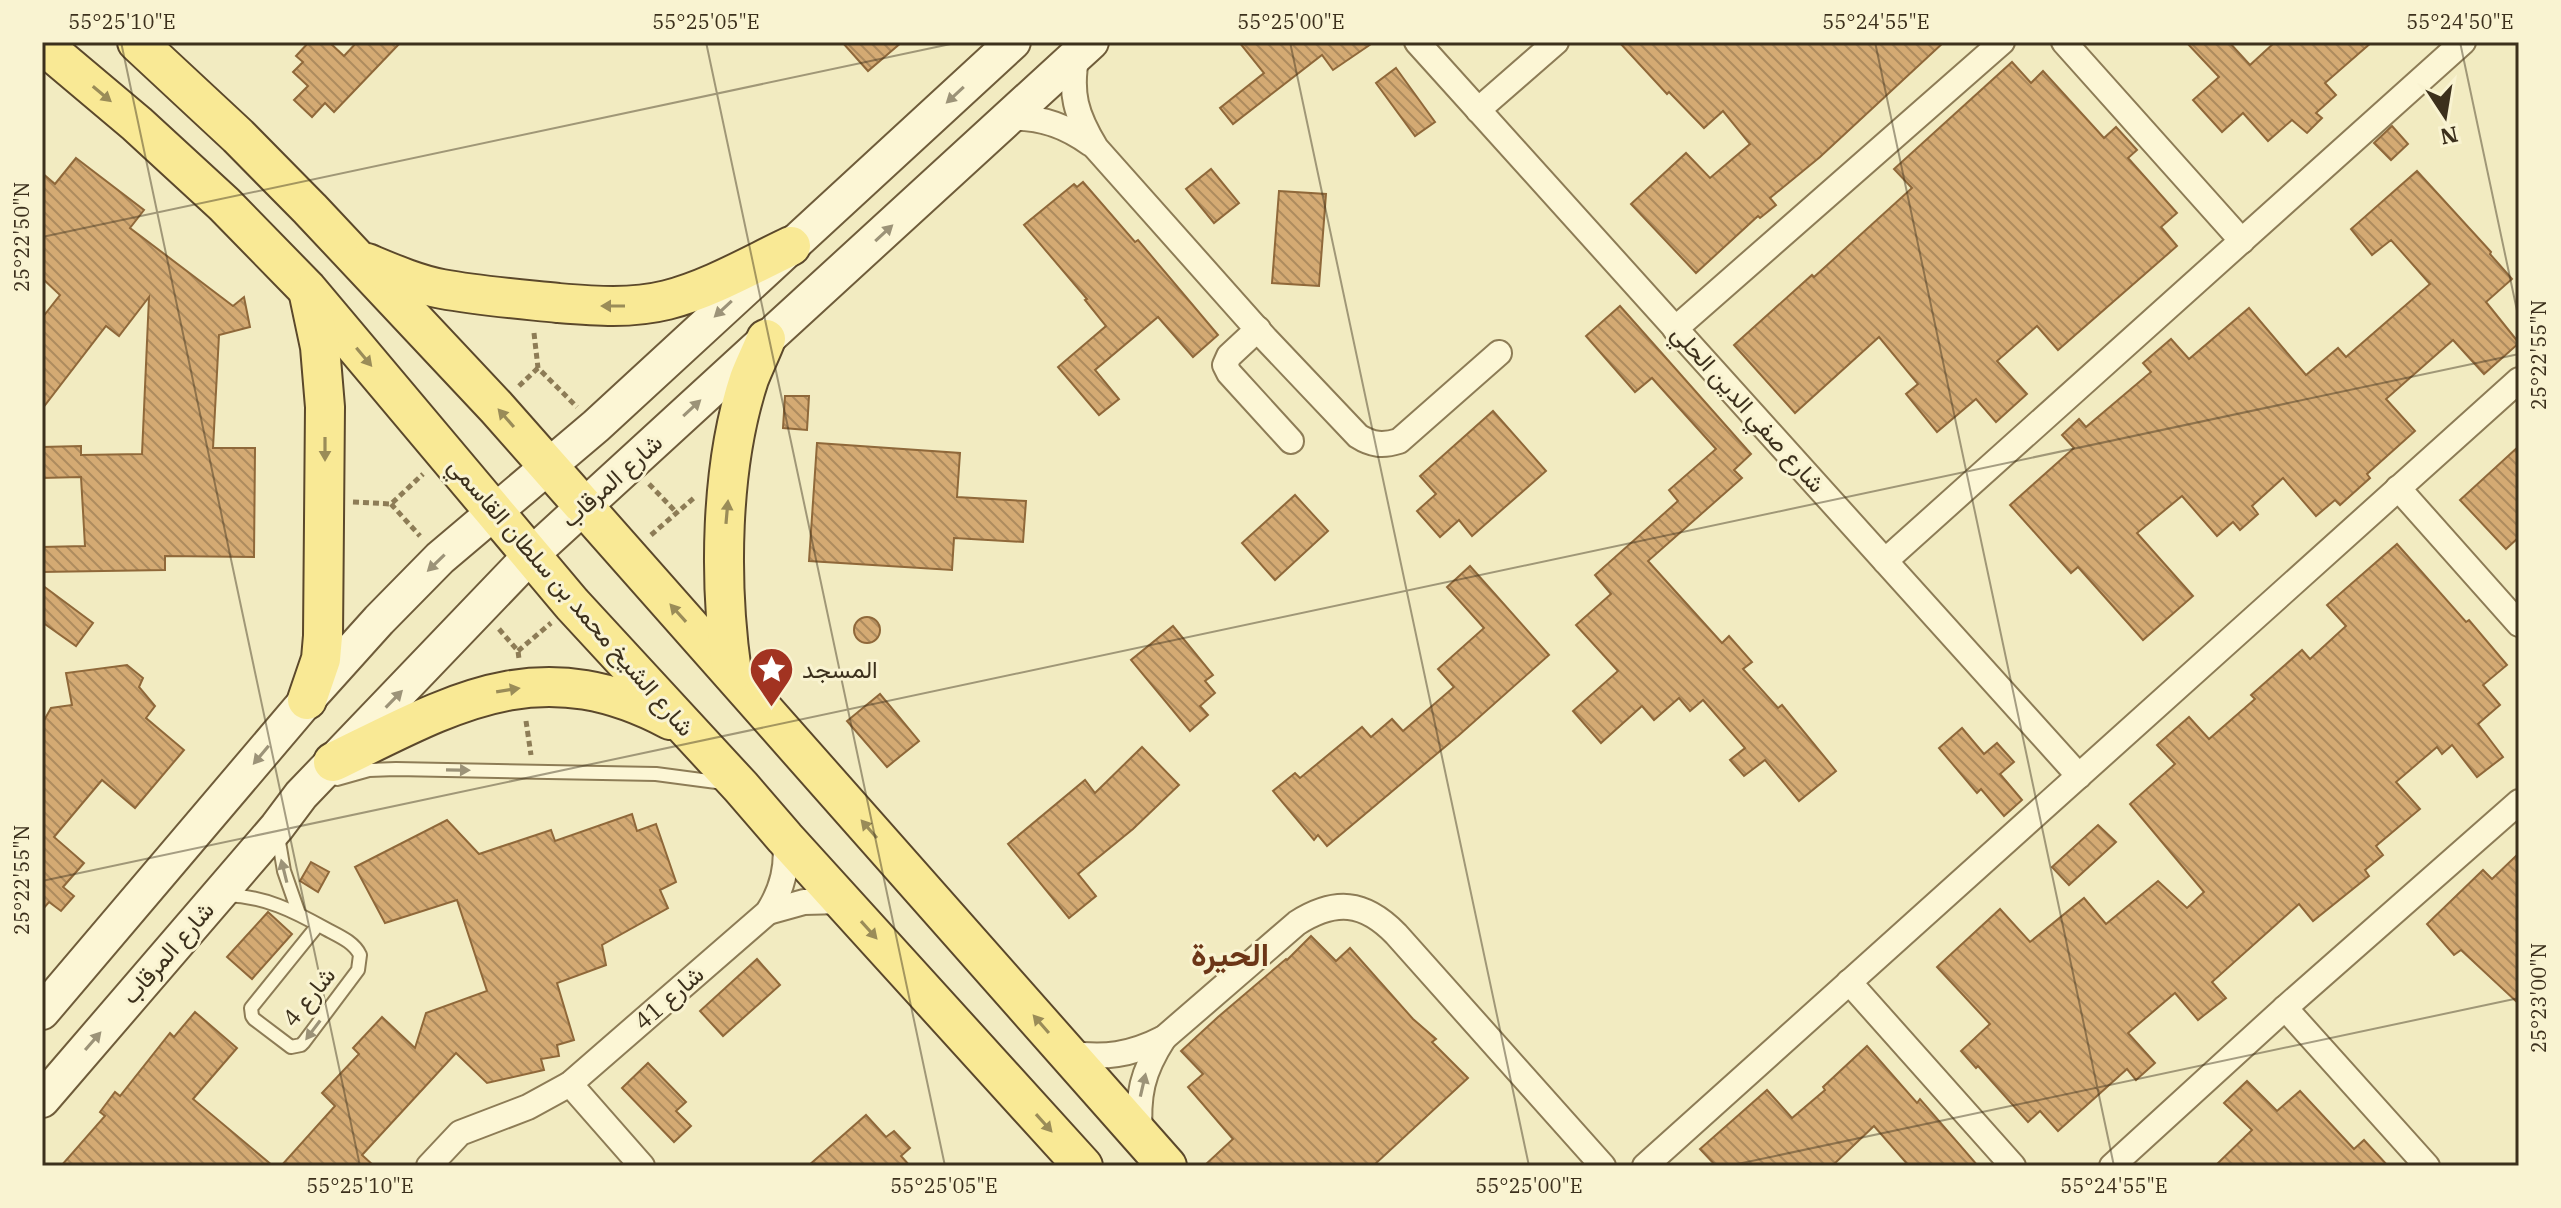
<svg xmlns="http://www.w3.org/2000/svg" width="2561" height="1208" viewBox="0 0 2561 1208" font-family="'IBM Plex Serif',Vazirmatn,serif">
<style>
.building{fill:url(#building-back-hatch);stroke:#8f683a;stroke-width:2}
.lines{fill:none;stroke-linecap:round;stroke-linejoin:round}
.lane-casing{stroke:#8d7c56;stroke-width:16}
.street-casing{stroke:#8d7c56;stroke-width:28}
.secondary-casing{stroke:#6f5c3a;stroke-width:38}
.primary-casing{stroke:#5b482b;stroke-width:42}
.path{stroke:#8d7c56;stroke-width:5;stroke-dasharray:6 4;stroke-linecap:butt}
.lane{stroke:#fcf6d5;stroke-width:12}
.street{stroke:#fcf6d5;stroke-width:24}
.secondary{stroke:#fcf6d5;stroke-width:34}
.primary{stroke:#f9e995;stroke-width:38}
.oneway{fill:#9a8c58}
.oneway2{fill:#9c9378}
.ticks{fill:none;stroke:#3c301c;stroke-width:2;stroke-opacity:0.45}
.labels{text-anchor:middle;stroke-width:6;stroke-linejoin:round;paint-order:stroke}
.street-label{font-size:24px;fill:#3c301c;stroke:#f9f3d1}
.poi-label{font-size:24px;fill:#3c301c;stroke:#f9f3d1;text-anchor:start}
.district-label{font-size:32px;font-weight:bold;fill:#6c3617;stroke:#f9f3d1}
.neatline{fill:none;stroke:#3c301c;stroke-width:3}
.ticks-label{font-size:20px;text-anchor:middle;fill:#3c301c}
</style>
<defs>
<pattern id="building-back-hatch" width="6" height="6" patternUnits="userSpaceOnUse" patternTransform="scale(2)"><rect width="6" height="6" fill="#d4aa73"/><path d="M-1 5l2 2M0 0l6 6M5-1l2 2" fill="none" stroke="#ad8b5e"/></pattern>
</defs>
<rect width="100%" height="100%" fill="#f2ebc1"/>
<g class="building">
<path d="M309 42H329L344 56 357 42H401L334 112 325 103 312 117 294 100 308 86 293 72 303 62 296 56Z"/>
<path d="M842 42H902L868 71Z"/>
<path d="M1239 42H1374L1333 70 1322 55 1233 124 1220 108 1264 73Z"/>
<path d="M1619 42H1944L1820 157 1770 198 1776 205 1760 218 1758 216 1696 273 1631 204 1686 153 1710 178 1750 144 1723 111 1704 128 1669 92 1667 94Z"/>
<path d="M2186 42H2229L2250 65 2275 42H2372L2325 83 2336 95 2316 113 2322 118 2307 133 2292 120 2268 141 2243 113 2222 132 2193 100 2219 77Z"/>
<path d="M2012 62 2031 83 2043 71 2104 138 2116 127 2137 150 2128 158 2177 213 2161 227 2177 246 2058 350 2037 326 1997 361 2027 394 1996 422 1976 399 1937 432 1906 394 1918 384 1879 337 1795 413 1734 345 1812 275 1814 277 1912 188 1894 169Z"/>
<path d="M1396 68 1435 122 1415 136 1376 83Z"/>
<path d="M2392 126 2408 144 2391 160 2374 143Z"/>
<path d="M76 158 144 210 130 228 233 306 244 297 250 327 219 335 213 448H255L254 557 165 556V570L42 572V547L85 546 81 477 42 478V447L81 446V455L142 454 149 297 119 336 106 326 42 409V318L60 295 42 278V173L55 184Z"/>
<path d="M1211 169 1239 203 1214 223 1186 189Z"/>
<path d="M2417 171 2491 252 2490 254 2512 279 2486 302 2519 343 2484 374 2453 340 2386 399 2415 431 2367 474 2370 478 2340 505 2335 500 2316 516 2283 478 2252 506 2258 514 2240 530 2233 522 2217 536 2182 496 2137 533 2193 596 2143 640 2078 567 2071 573 2010 505 2074 448 2062 435 2079 419 2086 427 2151 372 2143 363 2171 339 2189 359 2249 308 2306 375 2338 348 2346 357 2430 284 2391 240 2372 255 2351 229Z"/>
<path d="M1083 182 1135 242 1138 240 1218 335 1193 357 1158 317 1095 370 1119 399 1099 415 1058 367 1106 326 1085 300 1087 299 1024 225 1074 184 1077 187Z"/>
<path d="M1279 191 1326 194 1319 286 1272 283Z"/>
<path d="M1620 306 1751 454 1734 470 1742 478 1648 561 1722 643 1729 636 1752 662 1743 669 1778 708 1782 705 1836 771 1799 801 1765 760 1744 776 1730 760 1745 748 1703 700 1690 711 1679 698 1654 720 1642 706 1601 743 1573 711 1618 671 1576 625 1611 594 1595 575 1678 501 1669 490 1716 449 1652 378 1635 392 1586 336Z"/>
<path d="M785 396H809L807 430 783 428Z"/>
<path d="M1493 411 1546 471 1472 536 1459 520 1440 537 1417 511 1436 494 1420 476Z"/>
<path d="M817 443 960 453 957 497 1026 501 1023 542 954 538 952 570 809 561Z"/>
<path d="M2519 446V537L2506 549 2460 500Z"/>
<path d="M1295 495 1328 531 1275 580 1242 543Z"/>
<path d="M2397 544 2466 622 2469 620 2507 665 2483 685 2500 705 2478 724 2503 757 2477 777 2452 745 2442 754 2437 747 2396 782 2420 809 2376 846 2383 855 2365 870 2369 876 2313 921 2299 904 2212 982 2226 998 2198 1020 2175 993 2128 1033 2155 1063 2136 1080 2127 1069 2058 1131 2040 1111 2028 1122 1978 1066 1976 1068 1961 1051 1990 1024 1937 967 2000 909 2030 942 2084 898 2106 924 2158 881 2187 908 2204 892 2130 804 2175 764 2157 745 2189 717 2209 739 2255 699 2251 695 2302 650 2310 659 2346 626 2327 605Z"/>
<path d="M1470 566 1549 655 1458 736 1327 846 1318 835 1314 840 1273 791 1295 773 1300 778 1362 727 1371 737 1392 719 1403 731 1454 687 1438 669 1484 628 1447 587Z"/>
<path d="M42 585 93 623 76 646 42 622Z"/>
<circle cx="867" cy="630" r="13"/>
<path d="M1173 626 1213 675 1205 681 1215 693 1200 706 1208 715 1190 731 1131 660Z"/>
<path d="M127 665 143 678 139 687 155 706 146 718 184 750 135 808 102 780 54 837 84 863 63 887 74 896 61 911 49 902 42 910V724L51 708 72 705 66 673Z"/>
<path d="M880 694 919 741 887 767 847 721Z"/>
<path d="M1962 728 1984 754 1997 743 2014 762 2000 774 2022 800 2004 816 1981 789 1977 793 1939 748Z"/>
<path d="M1142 747 1179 785 1133 829 1078 874 1096 896 1069 918 1008 844 1085 780 1095 793Z"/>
<path d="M632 814 637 831 656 824 676 882 660 890 668 908 602 945 606 965 557 983 574 1040 557 1045 559 1056 541 1059 544 1070 487 1083 456 1053 362 1155 374 1166H281L335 1106 322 1093 359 1054 353 1048 382 1017 415 1048 426 1013 487 991 457 900 385 923 355 867 447 820 479 854 551 830 555 841Z"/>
<path d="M2098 825 2116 842 2069 885 2052 867Z"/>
<path d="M2519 853V1004L2461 950 2454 955 2427 924 2483 870 2492 879Z"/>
<path d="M311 862 329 872 318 892 300 881Z"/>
<path d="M268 912 292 934 252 979 227 957Z"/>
<path d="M1311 936 1336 961 1350 948 1413 1019 1436 1039 1432 1042 1468 1078 1373 1166H1204L1233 1139 1188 1087 1203 1074 1181 1051 1218 1017 1286 959 1287 960Z"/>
<path d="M757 959 780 985 723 1036 700 1011Z"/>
<path d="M195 1012 237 1048 193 1099 273 1166H61L105 1116 100 1112 115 1092 120 1096 170 1033 174 1037Z"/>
<path d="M1867 1046 1917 1103 1920 1099 1978 1166H1909L1874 1126 1832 1166H1716L1700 1149 1767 1090 1792 1118 1825 1090 1823 1087Z"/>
<path d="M648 1063 686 1102 676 1111 691 1126 674 1142 622 1088Z"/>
<path d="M2247 1081 2277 1111 2300 1091 2354 1149 2364 1140 2388 1166H2215L2252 1130 2224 1103Z"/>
<path d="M866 1115 886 1137 894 1131 910 1148 901 1156 910 1166H808Z"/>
</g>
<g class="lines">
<defs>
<g id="lane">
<path d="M337 779 369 770 396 769 656 774 724 783"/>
<path d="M278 836 284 871 299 914"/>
<path d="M226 895C264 896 294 911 326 929 339 936 354 942 360 955L358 970 304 1042 301 1045 291 1047 254 1019 252 1016 251 1008 318 925"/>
</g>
<g id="street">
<path d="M1417 42 2079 776"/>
<path d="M2064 42 2242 241"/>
<path d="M1077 54C1069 93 1076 115 1096 148L1266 339 1358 436C1372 445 1383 446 1399 441L1499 353"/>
<path d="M1478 110 1556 42"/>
<path d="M1008 118C1039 116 1065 125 1091 144"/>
<path d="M1258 329 1229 356 1225 365 1229 373 1291 441"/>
<path d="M1675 329 2002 42"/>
<path d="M2398 488 2519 624"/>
<path d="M1885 561 2463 42"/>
<path d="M768 912 804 902 842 901"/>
<path d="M1849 982 2013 1166"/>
<path d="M2285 1008 2427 1166"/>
<path d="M1067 1053C1104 1059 1131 1055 1164 1038L1297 923C1335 899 1364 901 1396 934L1603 1166"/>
<path d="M570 1084 642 1166"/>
<path d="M1140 1136C1137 1095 1142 1072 1164 1038"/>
<path d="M429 1166 460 1133 528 1107 570 1084 768 912C783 888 788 866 785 838"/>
<path d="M1645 1166 2519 380"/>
<path d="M2112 1166 2285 1008 2519 802"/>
</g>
<g id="secondary">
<path d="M42 1012 307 700 379 620 440 558 596 426 1013 42"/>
<path d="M42 1100 277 827 301 795 531 555 1091 42"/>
</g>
<g id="primary">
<path d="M137 42 238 136 310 209 496 407 1167 1166"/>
<path d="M42 44 137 124 224 204 307 289 572 604 741 787 785 838 1083 1166"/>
<path d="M367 263C391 273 416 284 442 289 480 296 519 299 558 303 595 306 631 309 667 300 710 289 751 265 791 246"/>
<path d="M732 673C719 582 720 467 749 379 754 366 761 352 766 339"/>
<path d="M307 700 321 659 323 636 325 407 320 347 309 295"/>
<path d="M333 762C452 704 538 650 670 720"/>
</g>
</defs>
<use href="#lane" class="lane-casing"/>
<use href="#street" class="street-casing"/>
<use href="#secondary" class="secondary-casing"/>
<use href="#primary" class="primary-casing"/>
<g class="path">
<path d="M534 333 538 368 577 407"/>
<path d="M519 386 538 368"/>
<path d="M649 484 677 513"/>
<path d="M353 502 391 504 423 474"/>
<path d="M391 504 420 536"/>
<path d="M651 535 695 497"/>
<path d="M499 629 518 651 519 659"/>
<path d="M518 651 551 623"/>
<path d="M526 721 531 755"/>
</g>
<use href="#lane" class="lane"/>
<use href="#street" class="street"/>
<use href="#secondary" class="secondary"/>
<use href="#primary" class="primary"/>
</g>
<defs><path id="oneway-solid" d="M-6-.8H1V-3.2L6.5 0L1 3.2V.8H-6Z" transform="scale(2)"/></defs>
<g class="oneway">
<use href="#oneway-solid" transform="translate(102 94) rotate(40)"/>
<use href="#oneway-solid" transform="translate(613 306) rotate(180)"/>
<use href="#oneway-solid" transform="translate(364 357) rotate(50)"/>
<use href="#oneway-solid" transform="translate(506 418) rotate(-131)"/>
<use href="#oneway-solid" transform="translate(325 449) rotate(90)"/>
<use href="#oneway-solid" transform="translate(727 512) rotate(-85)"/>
<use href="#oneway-solid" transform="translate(678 613) rotate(-132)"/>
<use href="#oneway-solid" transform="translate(508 690) rotate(-9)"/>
<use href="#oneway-solid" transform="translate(869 829) rotate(-131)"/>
<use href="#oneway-solid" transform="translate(869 930) rotate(48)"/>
<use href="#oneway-solid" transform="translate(1041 1024) rotate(-131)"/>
<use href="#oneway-solid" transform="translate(1044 1123) rotate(48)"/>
</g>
<g class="oneway2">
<use href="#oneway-solid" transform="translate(955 95) rotate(137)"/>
<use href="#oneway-solid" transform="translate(884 233) rotate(-43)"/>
<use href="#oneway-solid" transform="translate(723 309) rotate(137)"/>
<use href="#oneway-solid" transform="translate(692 408) rotate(-43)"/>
<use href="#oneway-solid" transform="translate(436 563) rotate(136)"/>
<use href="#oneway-solid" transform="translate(394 699) rotate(-46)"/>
<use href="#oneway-solid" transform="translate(261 755) rotate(130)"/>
<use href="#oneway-solid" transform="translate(458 770) rotate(1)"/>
<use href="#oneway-solid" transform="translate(284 871) rotate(-104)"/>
<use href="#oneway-solid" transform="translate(313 1030) rotate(127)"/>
<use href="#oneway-solid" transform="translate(93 1041) rotate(-49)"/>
<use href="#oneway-solid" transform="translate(1143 1085) rotate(-77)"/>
</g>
<path class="ticks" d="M121 42 360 1166M706 42 945 1166M1290 42 1529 1166M1875 42 2114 1166M2460 42 2519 320M42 237 960 42M42 881 2519 354M1728 1166 2519 998"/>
<defs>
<symbol id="sight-pin" viewBox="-11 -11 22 30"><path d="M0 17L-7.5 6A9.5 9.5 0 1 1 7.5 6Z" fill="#a23321" stroke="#f9f3d1"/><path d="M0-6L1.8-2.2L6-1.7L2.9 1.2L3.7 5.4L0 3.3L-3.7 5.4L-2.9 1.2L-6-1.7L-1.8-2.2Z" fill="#fff"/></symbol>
</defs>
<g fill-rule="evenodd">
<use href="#sight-pin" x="746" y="644" width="51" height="69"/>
</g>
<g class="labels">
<g class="street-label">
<text transform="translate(1748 409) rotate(48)" y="8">شارع صفي الدين الحلي</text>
<text transform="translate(612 481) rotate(-42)" y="8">شارع المرقاب</text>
<text transform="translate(571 597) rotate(49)" y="8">شارع الشيخ محمد بن سلطان القاسمي</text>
<text transform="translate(168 953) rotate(-49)" y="8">شارع المرقاب</text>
<text transform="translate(309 997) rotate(-51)" y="8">شارع 4</text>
<text transform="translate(669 998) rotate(-41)" y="8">شارع 41</text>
</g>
<g class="poi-label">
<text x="802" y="678">المسجد</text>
</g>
<g class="district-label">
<text x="1230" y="966">الحيرة</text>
</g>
</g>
<rect width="2561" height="1208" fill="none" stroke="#f9f3d1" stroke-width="88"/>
<g transform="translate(2445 116) rotate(168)" stroke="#f9f3d1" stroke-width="6" paint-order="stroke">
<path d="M0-6L14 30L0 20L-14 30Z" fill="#3c301c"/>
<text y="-12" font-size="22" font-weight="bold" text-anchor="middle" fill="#3c301c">N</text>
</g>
<rect x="44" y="44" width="2473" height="1120" class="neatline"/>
<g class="ticks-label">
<text x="122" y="29">55°25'10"E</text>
<text x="706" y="29">55°25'05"E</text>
<text x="1291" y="29">55°25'00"E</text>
<text x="1876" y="29">55°24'55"E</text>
<text x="2460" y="29">55°24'50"E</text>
<text transform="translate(22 237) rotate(-90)" y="7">25°22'50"N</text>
<text transform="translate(2539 355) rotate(-90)" y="7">25°22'55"N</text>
<text transform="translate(22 880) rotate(-90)" y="7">25°22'55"N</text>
<text transform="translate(2539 998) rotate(-90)" y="7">25°23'00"N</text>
<text x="360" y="1193">55°25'10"E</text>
<text x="944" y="1193">55°25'05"E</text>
<text x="1529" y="1193">55°25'00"E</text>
<text x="2114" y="1193">55°24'55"E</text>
</g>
</svg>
